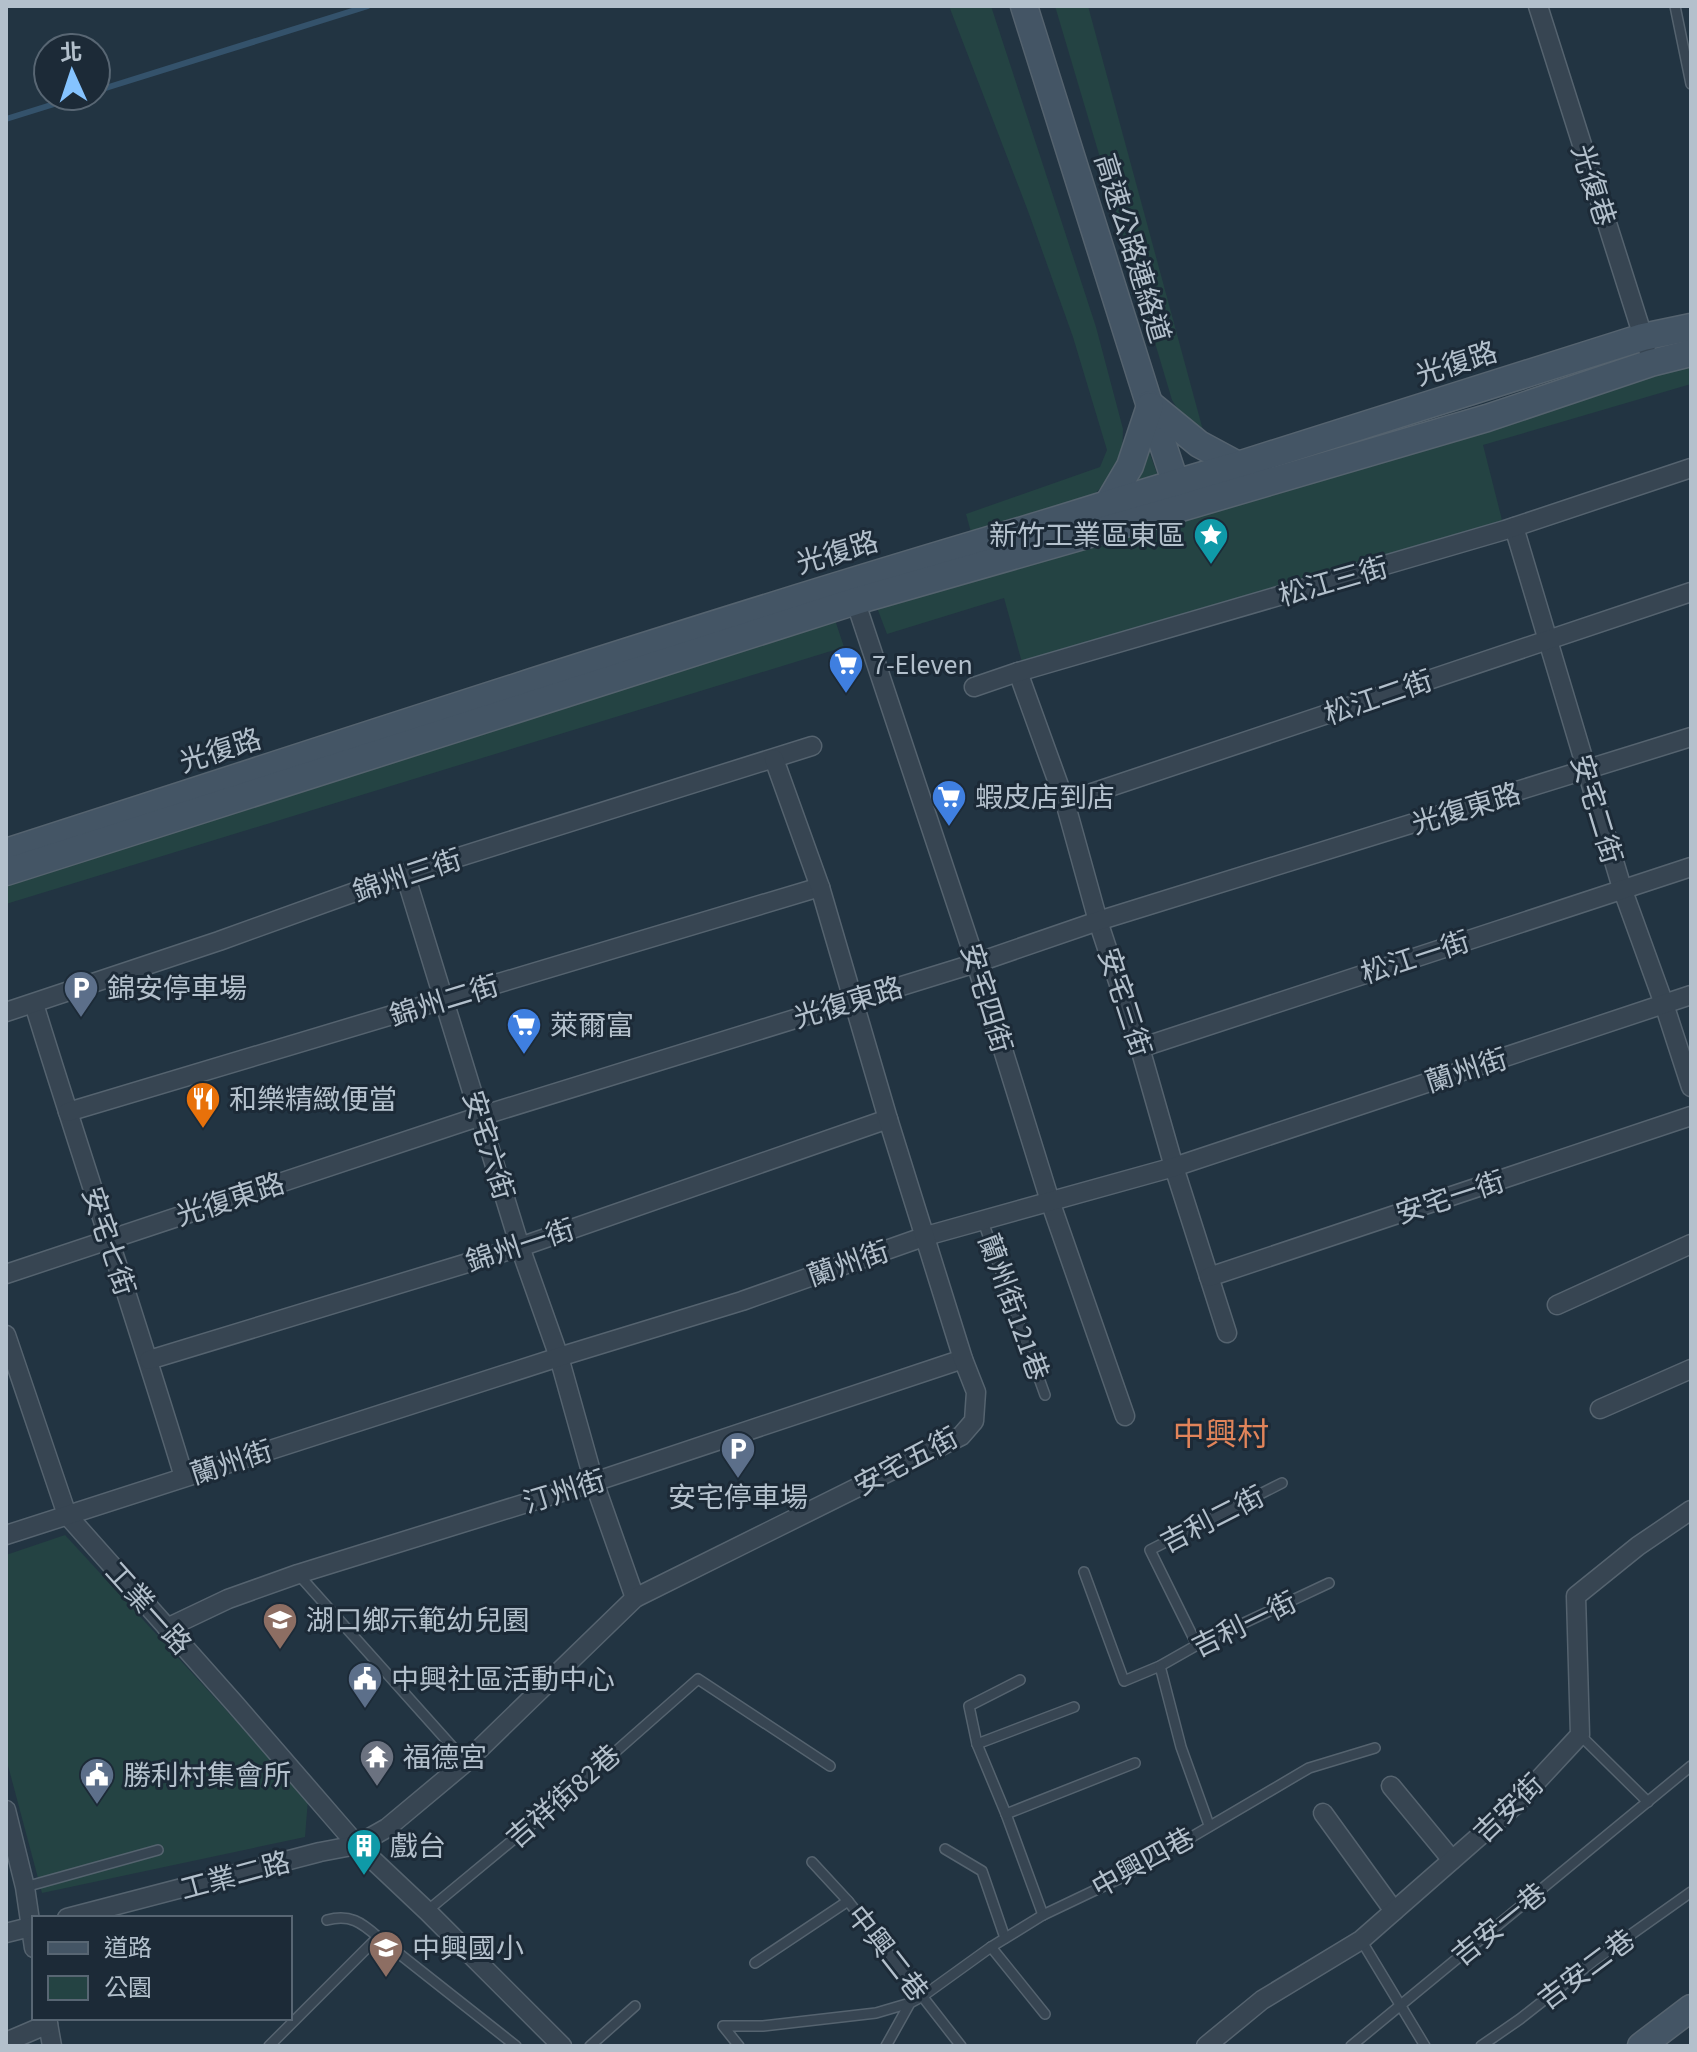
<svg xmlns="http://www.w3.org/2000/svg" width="1697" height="2052" viewBox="0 0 1697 2052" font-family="'Source Sans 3','Noto Sans TC',sans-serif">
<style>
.green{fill:#244343}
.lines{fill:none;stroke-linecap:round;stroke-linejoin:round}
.stream{stroke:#34526b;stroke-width:6}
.lane-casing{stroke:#55636f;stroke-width:12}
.street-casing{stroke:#55636f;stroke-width:21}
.secondary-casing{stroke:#55636f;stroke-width:29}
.lane{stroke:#374552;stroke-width:9}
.street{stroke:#374552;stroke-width:18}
.secondary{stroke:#445565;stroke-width:26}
.labels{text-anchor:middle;stroke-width:6;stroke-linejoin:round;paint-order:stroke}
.street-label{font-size:28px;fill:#b3c0cc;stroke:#1c2a37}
.poi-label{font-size:28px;fill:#b3c0cc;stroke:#1c2a37;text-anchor:start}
.quarter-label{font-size:32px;fill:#e1845a;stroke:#1c2a37}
</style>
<rect width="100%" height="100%" fill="#223442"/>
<g class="green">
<path d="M949 6H991L1096 327 1123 429 1122 456 1107 481 1089 500 972 536 966 514 1100 467 1107 450 1073 337 1028 211Z"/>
<path d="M1055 6H1088L1204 434 1186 423 1172 400Z"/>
<path d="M1691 358V384L1483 445 1503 524 1023 666 1004 598 887 634 876 605Z"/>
<path d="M1146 443 1160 482 1130 491Z"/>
<path d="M833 614 844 647 6 904V878Z"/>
<path d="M65 1535 308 1799 305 1837 42 1893 6 1758V1555Z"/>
</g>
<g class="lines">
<g class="stream">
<path d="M96 91 368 6"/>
<path d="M6 119 80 96"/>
</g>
<defs>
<g id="lane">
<path d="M1675 6 1691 84"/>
<path d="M982 1219 1045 1395"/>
<path d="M1084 1572 1124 1681 1160 1666 1197 1645 1329 1583"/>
<path d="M298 1574 466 1762"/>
<path d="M1197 1645 1150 1550 1282 1483"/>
<path d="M1160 1666 1181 1747 1209 1825"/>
<path d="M1020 1680 969 1706 977 1744 1006 1814 1043 1915"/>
<path d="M1580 1735 1648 1802"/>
<path d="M977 1744 1074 1707"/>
<path d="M1006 1814 1135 1763"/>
<path d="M945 1849 982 1871 1005 1938"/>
<path d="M812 1862 848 1901 961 2046"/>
<path d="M25 1887 158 1850"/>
<path d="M427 1911 555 1805 698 1679 830 1766"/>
<path d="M327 1920C350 1914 361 1922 378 1937"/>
<path d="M1361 1940 1425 2046"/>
<path d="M991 1947 1045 2014"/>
<path d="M755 1963 848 1901"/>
<path d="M269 2046 378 1937 516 2046"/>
<path d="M590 2046 635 2006"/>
<path d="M739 2046 723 2026H763L876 2013 910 2003"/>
<path d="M886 2046 910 2003 923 1996 991 1947 1043 1915 1127 1875 1309 1768 1375 1748"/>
<path d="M1351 2046 1691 1766"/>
<path d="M1481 2046 1520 2019 1595 1960 1691 1892"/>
</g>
<g id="street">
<path d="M1538 6 1646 346"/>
<path d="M1514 527 1622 888 1664 1004 1691 1087"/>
<path d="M852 591 976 963 1050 1201 1125 1416"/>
<path d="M1018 672 1065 802 1098 921 1140 1048 1174 1167 1227 1333"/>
<path d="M974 687 1018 672 1505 530 1691 468"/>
<path d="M1065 802 1691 592"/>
<path d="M405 874 520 1247 559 1357 594 1482 635 1598"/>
<path d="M34 1004C83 1162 136 1319 184 1477"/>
<path d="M6 1012 219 941 405 874 812 746"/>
<path d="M1140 1048 1691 867"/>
<path d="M68 1112 820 887"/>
<path d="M6 1274 481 1116 976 963 1098 921 1691 737"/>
<path d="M1209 1277 1691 1116"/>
<path d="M1557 1305 1691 1244"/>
<path d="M6 1335 67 1515 235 1704 357 1845 427 1911 562 2046"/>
<path d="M149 1360 520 1247 888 1119"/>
<path d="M1600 1409 1691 1369"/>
<path d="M6 1535 559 1357 742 1301 926 1236 1174 1167 1691 995"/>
<path d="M167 1628 228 1599 298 1574 594 1482 963 1359"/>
<path d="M1391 1786 1452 1860"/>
<path d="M6 1810 25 1887 34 1948"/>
<path d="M1323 1813 1394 1911"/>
<path d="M67 1918 320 1852 357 1845 387 1828 466 1762 635 1598 961 1436 974 1421 976 1392 963 1359 888 1119 820 887 774 759"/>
<path d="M6 1933 34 1926"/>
<path d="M47 2018 52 2046"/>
<path d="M6 2042 48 2024"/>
<path d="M1206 2046 1262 2000 1361 1940 1515 1805 1580 1735 1576 1596 1638 1546 1691 1510"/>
</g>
<g id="secondary">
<path d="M1024 6 1149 403 1180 496"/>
<path d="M1150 404 1199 444 1238 465"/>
<path d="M1107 505 1130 466 1150 406"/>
<path d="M6 852C348 742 689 628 1033 527 1102 506 1169 484 1238 465L1643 337 1691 327"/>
<path d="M6 872 856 601 1184 507 1487 418 1651 363 1691 353"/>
<path d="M1641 2046 1691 2008"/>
</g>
</defs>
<use href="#lane" class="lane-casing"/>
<use href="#street" class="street-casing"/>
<use href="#secondary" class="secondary-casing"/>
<use href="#lane" class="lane"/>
<use href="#street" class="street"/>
<use href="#secondary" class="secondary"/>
</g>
<defs>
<symbol id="sight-pin" viewBox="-11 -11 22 30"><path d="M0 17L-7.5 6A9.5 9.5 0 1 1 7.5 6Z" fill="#0f9aa8" stroke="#1c2a37"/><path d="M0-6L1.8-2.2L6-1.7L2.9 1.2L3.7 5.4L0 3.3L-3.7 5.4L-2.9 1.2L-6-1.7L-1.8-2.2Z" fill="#fff"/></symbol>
<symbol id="supermarket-pin" viewBox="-11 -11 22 30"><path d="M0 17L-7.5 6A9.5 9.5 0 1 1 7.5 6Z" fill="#3f7fe0" stroke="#1c2a37"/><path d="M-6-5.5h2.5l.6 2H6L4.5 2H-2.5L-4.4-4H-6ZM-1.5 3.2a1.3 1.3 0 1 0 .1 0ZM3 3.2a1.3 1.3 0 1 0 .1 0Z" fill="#fff"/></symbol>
<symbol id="parking-pin" viewBox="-11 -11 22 30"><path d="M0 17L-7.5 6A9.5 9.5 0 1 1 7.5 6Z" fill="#5c6f8a" stroke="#1c2a37"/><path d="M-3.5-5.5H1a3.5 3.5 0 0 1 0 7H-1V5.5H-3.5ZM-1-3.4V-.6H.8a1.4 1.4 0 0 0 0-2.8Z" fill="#fff"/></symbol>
<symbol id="restaurant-pin" viewBox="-11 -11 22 30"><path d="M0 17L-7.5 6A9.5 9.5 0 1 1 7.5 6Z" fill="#e8710a" stroke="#1c2a37"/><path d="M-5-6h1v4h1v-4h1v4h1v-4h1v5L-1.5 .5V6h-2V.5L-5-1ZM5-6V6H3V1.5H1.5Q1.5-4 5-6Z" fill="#fff"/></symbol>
<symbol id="school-pin" viewBox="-11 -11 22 30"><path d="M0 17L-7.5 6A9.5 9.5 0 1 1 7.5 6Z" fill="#8d6e63" stroke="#1c2a37"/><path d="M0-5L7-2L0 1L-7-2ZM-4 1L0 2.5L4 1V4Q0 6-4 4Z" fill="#fff"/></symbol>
<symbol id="civic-pin" viewBox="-11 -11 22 30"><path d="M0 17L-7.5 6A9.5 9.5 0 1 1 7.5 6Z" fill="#5c6f8a" stroke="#1c2a37"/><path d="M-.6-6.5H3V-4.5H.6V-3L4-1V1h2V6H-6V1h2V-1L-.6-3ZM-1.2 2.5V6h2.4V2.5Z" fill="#fff"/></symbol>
<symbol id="temple-pin" viewBox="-11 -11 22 30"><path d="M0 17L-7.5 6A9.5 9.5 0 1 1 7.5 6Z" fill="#6b7280" stroke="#1c2a37"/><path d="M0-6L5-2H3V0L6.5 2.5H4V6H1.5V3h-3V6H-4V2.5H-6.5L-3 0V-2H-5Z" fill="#fff"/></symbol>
<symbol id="building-pin" viewBox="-11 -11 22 30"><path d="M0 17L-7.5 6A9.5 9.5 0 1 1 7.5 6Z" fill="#0f9aa8" stroke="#1c2a37"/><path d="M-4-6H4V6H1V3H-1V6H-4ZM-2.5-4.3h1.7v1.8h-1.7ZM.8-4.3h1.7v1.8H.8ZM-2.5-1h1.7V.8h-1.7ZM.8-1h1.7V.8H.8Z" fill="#fff"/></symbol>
</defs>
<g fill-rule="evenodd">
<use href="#sight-pin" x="1191" y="515" width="40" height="54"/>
<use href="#supermarket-pin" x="826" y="644" width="40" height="54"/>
<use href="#supermarket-pin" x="929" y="777" width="40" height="54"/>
<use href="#parking-pin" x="61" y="968" width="40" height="54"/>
<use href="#supermarket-pin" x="504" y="1005" width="40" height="54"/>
<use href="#restaurant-pin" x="183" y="1079" width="40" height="54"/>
<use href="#parking-pin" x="718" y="1429" width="40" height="54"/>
<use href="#school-pin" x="260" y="1600" width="40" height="54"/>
<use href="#civic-pin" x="345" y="1659" width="40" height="54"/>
<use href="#temple-pin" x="357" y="1737" width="40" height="54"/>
<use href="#civic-pin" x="77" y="1755" width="40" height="54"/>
<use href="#building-pin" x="344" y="1826" width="40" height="54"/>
<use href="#school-pin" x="366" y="1928" width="40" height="54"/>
</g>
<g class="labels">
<g class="street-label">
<text transform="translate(1594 185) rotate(72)" y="10">光復巷</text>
<text transform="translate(1133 248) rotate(73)" y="10">高速公路連絡道</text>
<text transform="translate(1456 363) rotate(-18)" y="10">光復路</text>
<text transform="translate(837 552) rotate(-17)" y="10">光復路</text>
<text transform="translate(1333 581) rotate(-16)" y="10">松江三街</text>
<text transform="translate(1378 697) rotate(-19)" y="10">松江二街</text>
<text transform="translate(220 750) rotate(-18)" y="10">光復路</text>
<text transform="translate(1466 808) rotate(-17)" y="10">光復東路</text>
<text transform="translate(1597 809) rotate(73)" y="10">安宅二街</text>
<text transform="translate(407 875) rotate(-18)" y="10">錦州三街</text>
<text transform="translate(1415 957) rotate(-18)" y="10">松江一街</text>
<text transform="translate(987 998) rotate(73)" y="10">安宅四街</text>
<text transform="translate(444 1000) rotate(-17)" y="10">錦州二街</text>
<text transform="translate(848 1002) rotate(-17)" y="10">光復東路</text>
<text transform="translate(1125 1002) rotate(72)" y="10">安宅三街</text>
<text transform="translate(1466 1070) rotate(-18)" y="10">蘭州街</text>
<text transform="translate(489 1145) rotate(73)" y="10">安宅六街</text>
<text transform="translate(1450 1197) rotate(-18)" y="10">安宅一街</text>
<text transform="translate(230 1199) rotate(-18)" y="10">光復東路</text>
<text transform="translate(109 1241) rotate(72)" y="10">安宅七街</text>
<text transform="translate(520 1245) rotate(-18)" y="10">錦州一街</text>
<text transform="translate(848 1263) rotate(-19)" y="10">蘭州街</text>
<text transform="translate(1014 1307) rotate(70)" y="10">蘭州街121巷</text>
<text transform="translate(906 1461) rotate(-28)" y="10">安宅五街</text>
<text transform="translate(231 1462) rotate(-18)" y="10">蘭州街</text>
<text transform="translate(564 1491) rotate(-17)" y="10">汀州街</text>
<text transform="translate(1212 1519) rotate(-27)" y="10">吉利二街</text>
<text transform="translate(149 1608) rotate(48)" y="10">工業一路</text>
<text transform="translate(1244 1624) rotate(-26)" y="10">吉利一街</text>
<text transform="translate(563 1796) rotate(-41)" y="10">吉祥街82巷</text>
<text transform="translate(1508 1808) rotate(-44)" y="10">吉安街</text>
<text transform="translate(1143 1862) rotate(-29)" y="10">中興四巷</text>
<text transform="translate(235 1875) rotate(-15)" y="10">工業二路</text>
<text transform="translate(1499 1924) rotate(-39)" y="10">吉安一巷</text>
<text transform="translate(888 1953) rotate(52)" y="10">中興二巷</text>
<text transform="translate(1586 1969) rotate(-37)" y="10">吉安二巷</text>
</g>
<g class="poi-label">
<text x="1185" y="545" text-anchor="end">新竹工業區東區</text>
<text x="872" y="674">7-Eleven</text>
<text x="975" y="807">蝦皮店到店</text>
<text x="107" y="998">錦安停車場</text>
<text x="550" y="1035">萊爾富</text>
<text x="229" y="1109">和樂精緻便當</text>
<text x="738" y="1507" text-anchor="middle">安宅停車場</text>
<text x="306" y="1630">湖口鄉示範幼兒園</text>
<text x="391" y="1689">中興社區活動中心</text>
<text x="403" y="1767">福德宮</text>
<text x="123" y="1785">勝利村集會所</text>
<text x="390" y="1856">戲台</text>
<text x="412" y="1958">中興國小</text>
</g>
<g class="quarter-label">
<text x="1221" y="1445">中興村</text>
</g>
</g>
<rect width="1697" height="2052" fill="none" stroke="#b3c0cc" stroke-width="16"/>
<rect x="32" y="1916" width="260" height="104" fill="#1c2a37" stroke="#586673" stroke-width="2"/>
<rect x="48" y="1942" width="40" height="12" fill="#445565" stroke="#586673" stroke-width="2"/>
<text x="104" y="1956" font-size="24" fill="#b3c0cc">道路</text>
<rect x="48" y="1976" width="40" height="24" fill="#244343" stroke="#586673" stroke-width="2"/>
<text x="104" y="1996" font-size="24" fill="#b3c0cc">公園</text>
<g transform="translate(72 72) rotate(357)"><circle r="38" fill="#1c2a37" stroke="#586673" stroke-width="2"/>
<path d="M0-6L14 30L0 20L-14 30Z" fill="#85c3ff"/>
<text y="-12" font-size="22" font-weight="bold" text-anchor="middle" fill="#b3c0cc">北</text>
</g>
</svg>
